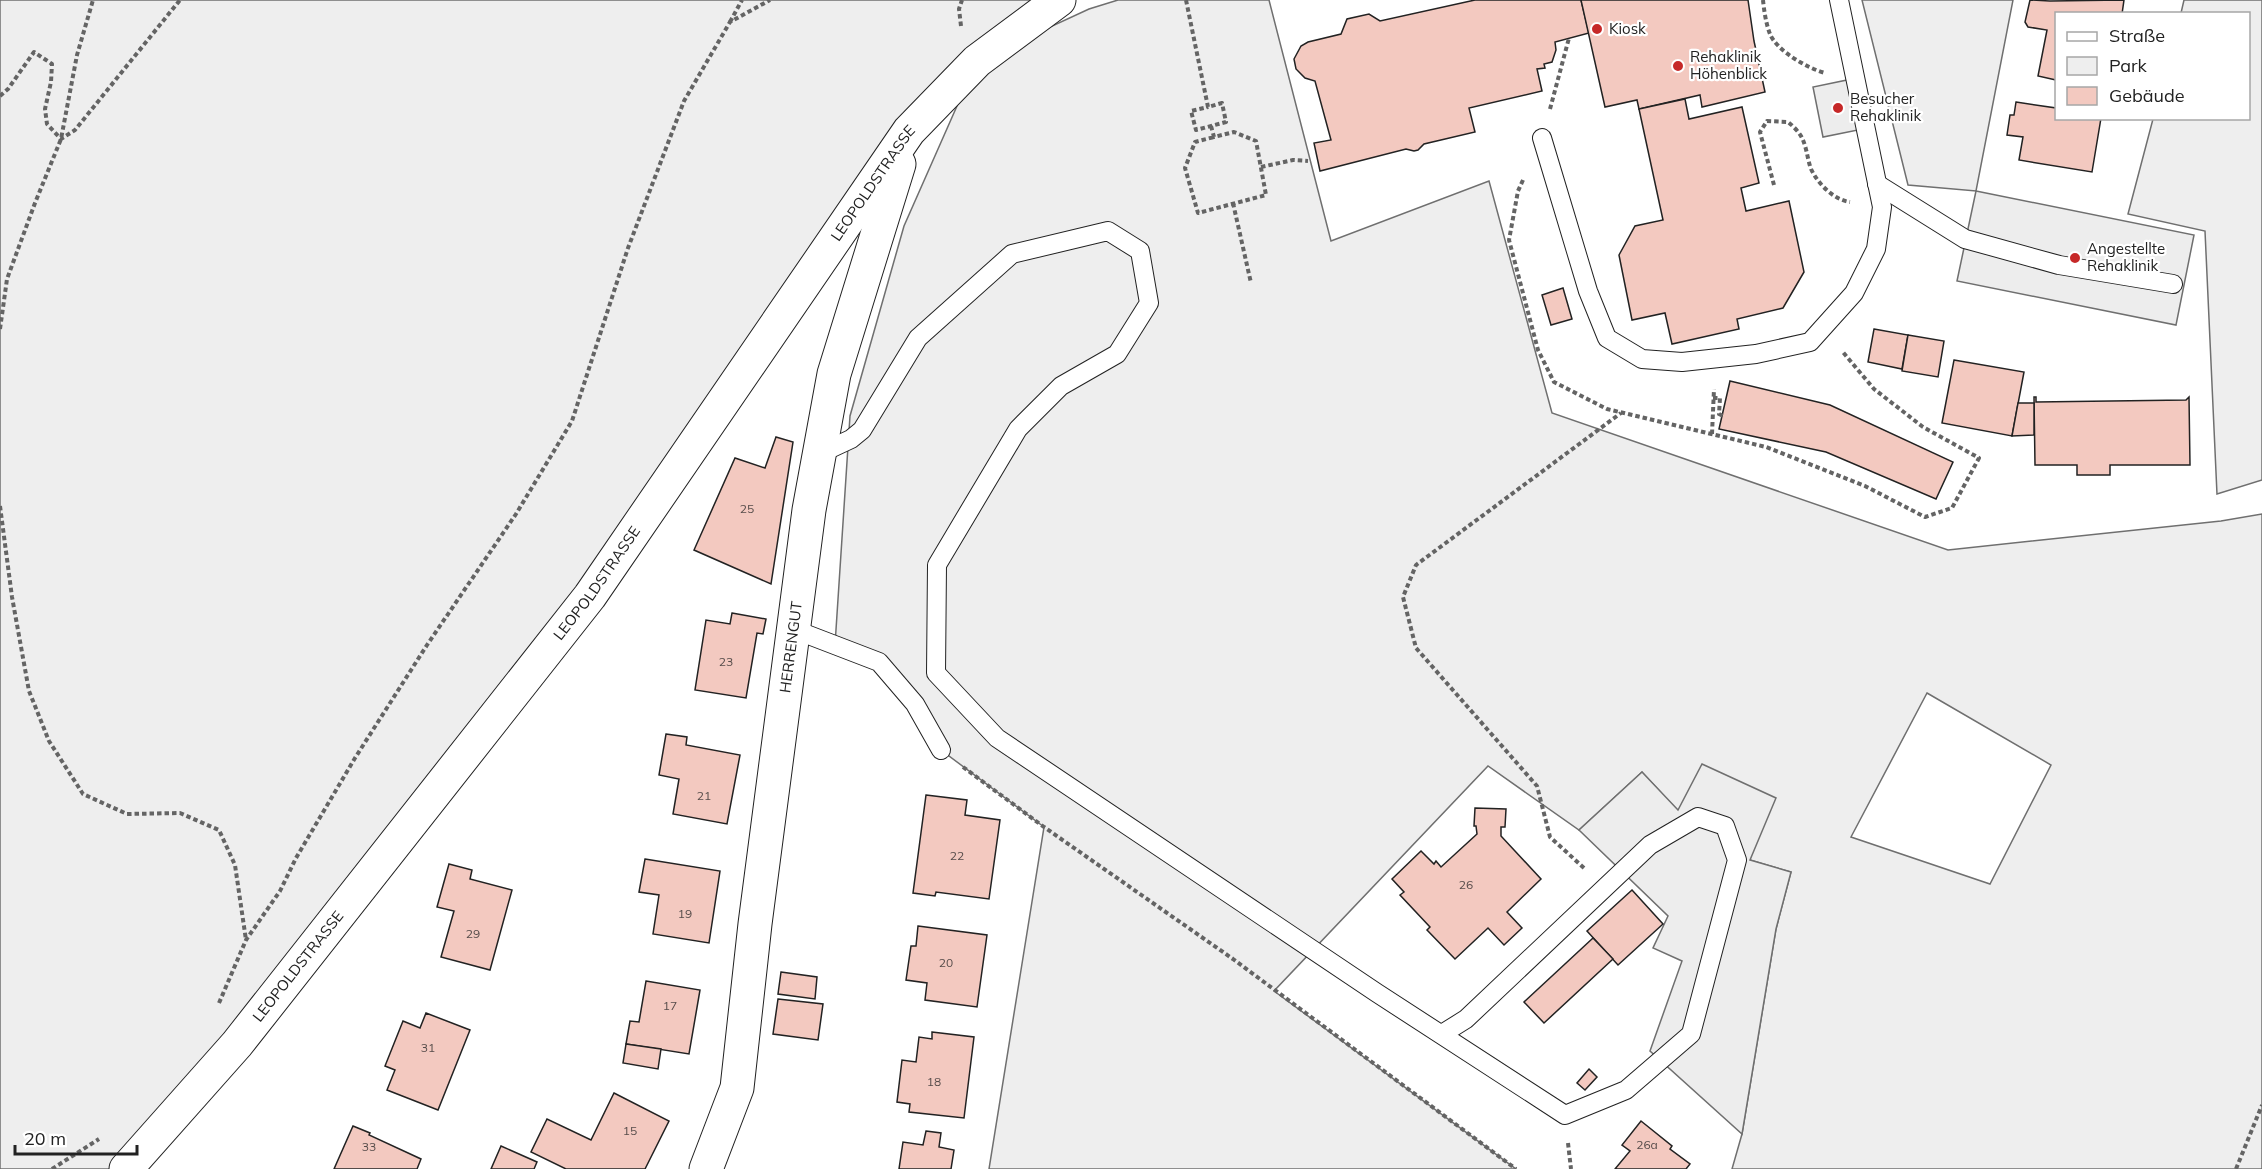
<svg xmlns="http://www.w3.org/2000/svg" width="2262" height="1169" viewBox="0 0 2262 1169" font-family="Mulish,sans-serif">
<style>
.green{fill:#eee;stroke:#6f6f6f;stroke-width:1.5;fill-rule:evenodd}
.parking{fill:#ededed;stroke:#6f6f6f;stroke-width:1.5}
.building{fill:#f3c9c0;stroke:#222;stroke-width:1.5}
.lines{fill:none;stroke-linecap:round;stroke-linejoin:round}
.lane-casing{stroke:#222;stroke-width:20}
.street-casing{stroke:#222;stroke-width:35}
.path{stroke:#646464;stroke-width:4;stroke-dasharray:4.5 3;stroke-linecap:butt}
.lane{stroke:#fff;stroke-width:18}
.street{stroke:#fff;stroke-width:33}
.poi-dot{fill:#c62828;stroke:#fff;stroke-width:2}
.labels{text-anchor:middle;stroke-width:4.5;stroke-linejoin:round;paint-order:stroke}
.number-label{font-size:12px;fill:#564c4a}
.poi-label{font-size:15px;fill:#222;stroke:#fff;text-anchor:start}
.street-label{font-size:15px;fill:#222;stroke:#fff}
</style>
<rect width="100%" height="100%" fill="#fff"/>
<g class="green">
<path d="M0 0H1059L981 59 1089 9 1118 0H1269L1331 241 1489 181 1552 413 1948 550 2221 521 2262 514V1169H1732L1742 1134 1776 929 1791 872 1750 860 1678 811 1642 772 1579 830 1488 766 1274 991 1516 1169H989L1044 827 941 750 879 662 835 645 850 416 904 226 976 63 590 596 126 1169H0ZM1927 693 2051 765 1990 884 1851 837Z"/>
<path d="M1862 0H2013L1976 191 1908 185Z"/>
<path d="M2184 0H2262V480L2217 494 2205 231 2128 214 2153 119 2248 118V14L2181 13Z"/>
</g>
<g class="parking">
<path d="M1852 79 1863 129 1823 137 1813 87Z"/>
<path d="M1976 191 2194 235 2176 325 1957 281Z"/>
<path d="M1702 764 1776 798 1750 860 1791 872 1776 929 1742 1134 1650 1051 1682 961 1653 948 1668 916 1579 830 1642 772 1678 810Z"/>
</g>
<g class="building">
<path d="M1475 0H1581L1589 33 1555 42 1556 50 1552 62 1544 64 1545 68 1537 69 1542 91 1469 108 1475 132 1424 144 1418 150 1414 151 1406 149 1320 171 1314 143 1331 140 1315 81 1305 78 1296 69 1294 59 1301 46 1308 42 1341 34 1347 19 1369 14 1380 21Z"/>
<path d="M1581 0H1748L1754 41 1765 92 1702 107 1700 95 1639 109 1637 100 1605 107Z"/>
<path d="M2030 0 2050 1 2124 0 2122 14H2056V80L2038 76 2047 30 2028 27 2025 22Z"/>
<path d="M1685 99 1689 119 1742 107 1759 183 1741 188 1746 211 1789 201 1804 272 1783 308 1737 319 1739 329 1672 344 1665 313 1632 320 1619 255 1635 226 1663 220 1639 109Z"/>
<path d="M2016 102 2056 108V118H2101L2092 172 2019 160 2023 137 2007 135 2010 115H2014Z"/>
<path d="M1563 288 1572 319 1551 325 1542 295Z"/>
<path d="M1874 329 1908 335 1902 369 1868 362Z"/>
<path d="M1908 335 1944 341 1938 377 1902 371Z"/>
<path d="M1954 360 2024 372 2012 436 1942 423Z"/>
<path d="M1730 381 1830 405 1953 462 1936 499 1826 452 1719 429Z"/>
<path d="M2034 397H2036V402L2186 400 2189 397 2190 465H2110V475H2077V465H2035Z"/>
<path d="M2018 403H2034V435L2012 436Z"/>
<path d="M776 437 793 442 771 584 694 550 735 458 765 468Z"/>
<path d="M732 613 766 619 763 634 757 633 746 698 695 690 706 620 730 624Z"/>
<path d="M666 734 687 737 686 745 740 755 727 824 673 814 679 779 659 775Z"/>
<path d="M926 795 967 800 965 815 1000 820 989 899 936 892 935 896 913 893Z"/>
<path d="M1475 808 1506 809 1505 827H1501V836L1541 879 1507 912 1522 928 1504 945 1488 928 1455 959 1427 930 1430 927 1400 895 1404 892 1392 879 1421 851 1434 864 1436 861 1441 867 1477 834 1476 826H1474Z"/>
<path d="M645 859 720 871 709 943 653 934 659 895 639 892Z"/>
<path d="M449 864 472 870 470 879 512 890 490 970 441 957 454 911 437 907Z"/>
<path d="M1632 890 1663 924 1618 965 1587 931Z"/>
<path d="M918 926 987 935 977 1007 925 1000 927 983 906 980 911 946H916Z"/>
<path d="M1593 938 1613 959 1544 1023 1524 1002Z"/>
<path d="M781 972 817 977 815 999 778 994Z"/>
<path d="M646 981 700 990 689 1054 626 1044 630 1021 639 1022Z"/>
<path d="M778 999 823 1004 818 1040 773 1034Z"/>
<path d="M426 1013 470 1030 438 1110 387 1090 395 1070 385 1066 403 1021 420 1028Z"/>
<path d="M932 1032 974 1037 964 1118 909 1112 910 1104 897 1102 902 1060 916 1062 919 1037 932 1039Z"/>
<path d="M626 1044 661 1049 658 1069 623 1063Z"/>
<path d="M1589 1069 1597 1077 1585 1090 1577 1083Z"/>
<path d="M614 1093 669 1121 645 1169H566L531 1152 547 1119 591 1140Z"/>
<path d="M1641 1121 1672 1146 1670 1149 1690 1164 1686 1169H1615L1630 1151 1622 1145Z"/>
<path d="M353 1126 370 1133 369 1135 421 1159 417 1169H334Z"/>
<path d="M926 1131 941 1133 939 1147 954 1150 951 1169H899L903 1142 923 1145Z"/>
<path d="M501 1146 537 1162 534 1169H491Z"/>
</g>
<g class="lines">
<defs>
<g id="lane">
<path d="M1542 138 1588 291 1607 338 1642 359 1682 362 1756 354 1810 342 1854 293 1876 249 1882 207 1839 0"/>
<path d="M1877 184 1965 239 2059 265 2173 284"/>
<path d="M819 454 851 439 862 430 918 338 1012 254 1108 231 1140 251 1149 303 1117 354 1061 386 1018 429 937 565 936 673 997 738 1377 993 1565 1115 1626 1090 1691 1034 1737 860 1725 826 1698 817 1650 845 1466 1019 1442 1034"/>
<path d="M793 629 879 662 915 704 941 750"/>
</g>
<g id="street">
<path id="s1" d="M126 1169 237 1044 590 596 909 131 977 61 1059 0"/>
<path id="s2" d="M706 1169 737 1088 755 924 809 510 834 374 899 164"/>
</g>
</defs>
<use href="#lane" class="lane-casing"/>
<use href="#street" class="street-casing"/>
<g class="path">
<path d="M1186 0 1208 107 1222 103 1226 122 1196 130 1191 111 1208 107"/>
<path d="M1763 0C1764 10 1766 24 1770 34 1777 51 1807 68 1825 73"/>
<path d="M730 22 742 0"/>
<path d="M961 26 959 9 962 0"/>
<path d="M0 96 8 89 34 52 52 64 51 82 45 109 47 124 61 139 75 130 180 0"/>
<path d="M1550 109 1569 38"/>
<path d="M1211 126 1214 137 1234 132 1256 141 1266 195 1198 213 1185 168 1195 142 1214 137"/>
<path d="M1261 167 1293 160 1308 161"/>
<path d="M1523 180 1518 191 1509 240 1538 350 1554 382 1607 409 1766 447 1865 486 1925 517 1952 508 1979 458 1923 427 1874 389 1842 351"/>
<path d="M1774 185 1760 132 1767 121 1788 122C1793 126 1798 131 1801 136 1807 147 1807 158 1811 169 1818 184 1834 200 1850 202"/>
<path d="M1233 203 1251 283"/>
<path d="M0 329 7 279 35 203 61 139 77 55 93 0"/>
<path d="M1713 398H1720L1719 414 1723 416"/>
<path d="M1712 434 1714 389"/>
<path d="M0 506 12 597 29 691 49 741 83 794 127 814 180 813 219 830 235 865 246 940"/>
<path d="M963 767 1044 827 1233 959 1516 1169"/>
<path d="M1584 868 1550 837 1537 786 1416 648 1403 597 1416 565 1621 413"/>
<path d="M219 1003 246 940 280 891 296 858 355 758 427 645 516 514 572 421 628 248 684 101 730 22 770 0"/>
<path d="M1568 1143 1571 1169"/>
<path d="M52 1169 99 1139"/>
<path d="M2236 1169 2262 1105"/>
</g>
<use href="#lane" class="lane"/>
<use href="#street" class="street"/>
</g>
<g class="poi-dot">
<circle cx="1597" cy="29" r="6"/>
<circle cx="1678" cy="66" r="6"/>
<circle cx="1838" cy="108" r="6"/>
<circle cx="2075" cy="258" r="6"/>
</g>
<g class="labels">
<g class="number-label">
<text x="747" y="513">25</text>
<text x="726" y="666">23</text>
<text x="704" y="800">21</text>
<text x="957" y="860">22</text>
<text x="1466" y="889">26</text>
<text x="685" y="918">19</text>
<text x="473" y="938">29</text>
<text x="946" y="967">20</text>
<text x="670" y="1010">17</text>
<text x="428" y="1052">31</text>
<text x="934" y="1086">18</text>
<text x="630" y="1135">15</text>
<text x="1647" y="1149">26a</text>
<text x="369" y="1151">33</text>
</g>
<g class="poi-label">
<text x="1609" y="34">Kiosk</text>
<text x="1690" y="62">Rehaklinik<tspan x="1690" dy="17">Höhenblick</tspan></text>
<text x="1850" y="104">Besucher<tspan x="1850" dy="17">Rehaklinik</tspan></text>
<text x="2087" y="254">Angestellte<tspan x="2087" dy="17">Rehaklinik</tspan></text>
</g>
<g class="street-label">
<text dy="5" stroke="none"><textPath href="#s1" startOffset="1238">LEOPOLDSTRASSE</textPath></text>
<text dy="5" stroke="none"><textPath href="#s1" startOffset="752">LEOPOLDSTRASSE</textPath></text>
<text dy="5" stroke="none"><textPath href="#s2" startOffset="531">HERRENGUT</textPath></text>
<text dy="5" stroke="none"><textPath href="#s1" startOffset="266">LEOPOLDSTRASSE</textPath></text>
</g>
</g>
<rect x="2055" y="12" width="195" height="108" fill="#ffffff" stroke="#a7a7a7" stroke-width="1.5"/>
<rect x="2067" y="32" width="30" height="9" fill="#ffffff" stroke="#a7a7a7" stroke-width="1.5"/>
<text x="2109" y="42" font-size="18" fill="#222222">Straße</text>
<rect x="2067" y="57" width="30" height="18" fill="#eeeeee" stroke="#a7a7a7" stroke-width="1.5"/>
<text x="2109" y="72" font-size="18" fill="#222222">Park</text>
<rect x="2067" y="87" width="30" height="18" fill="#f3c9c0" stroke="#a7a7a7" stroke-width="1.5"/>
<text x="2109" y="102" font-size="18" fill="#222222">Gebäude</text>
<path d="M15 1145v9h122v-9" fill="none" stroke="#222222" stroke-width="3"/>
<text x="24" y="1145" font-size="18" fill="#222222" stroke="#ffffff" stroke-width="4.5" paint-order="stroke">20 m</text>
</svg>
